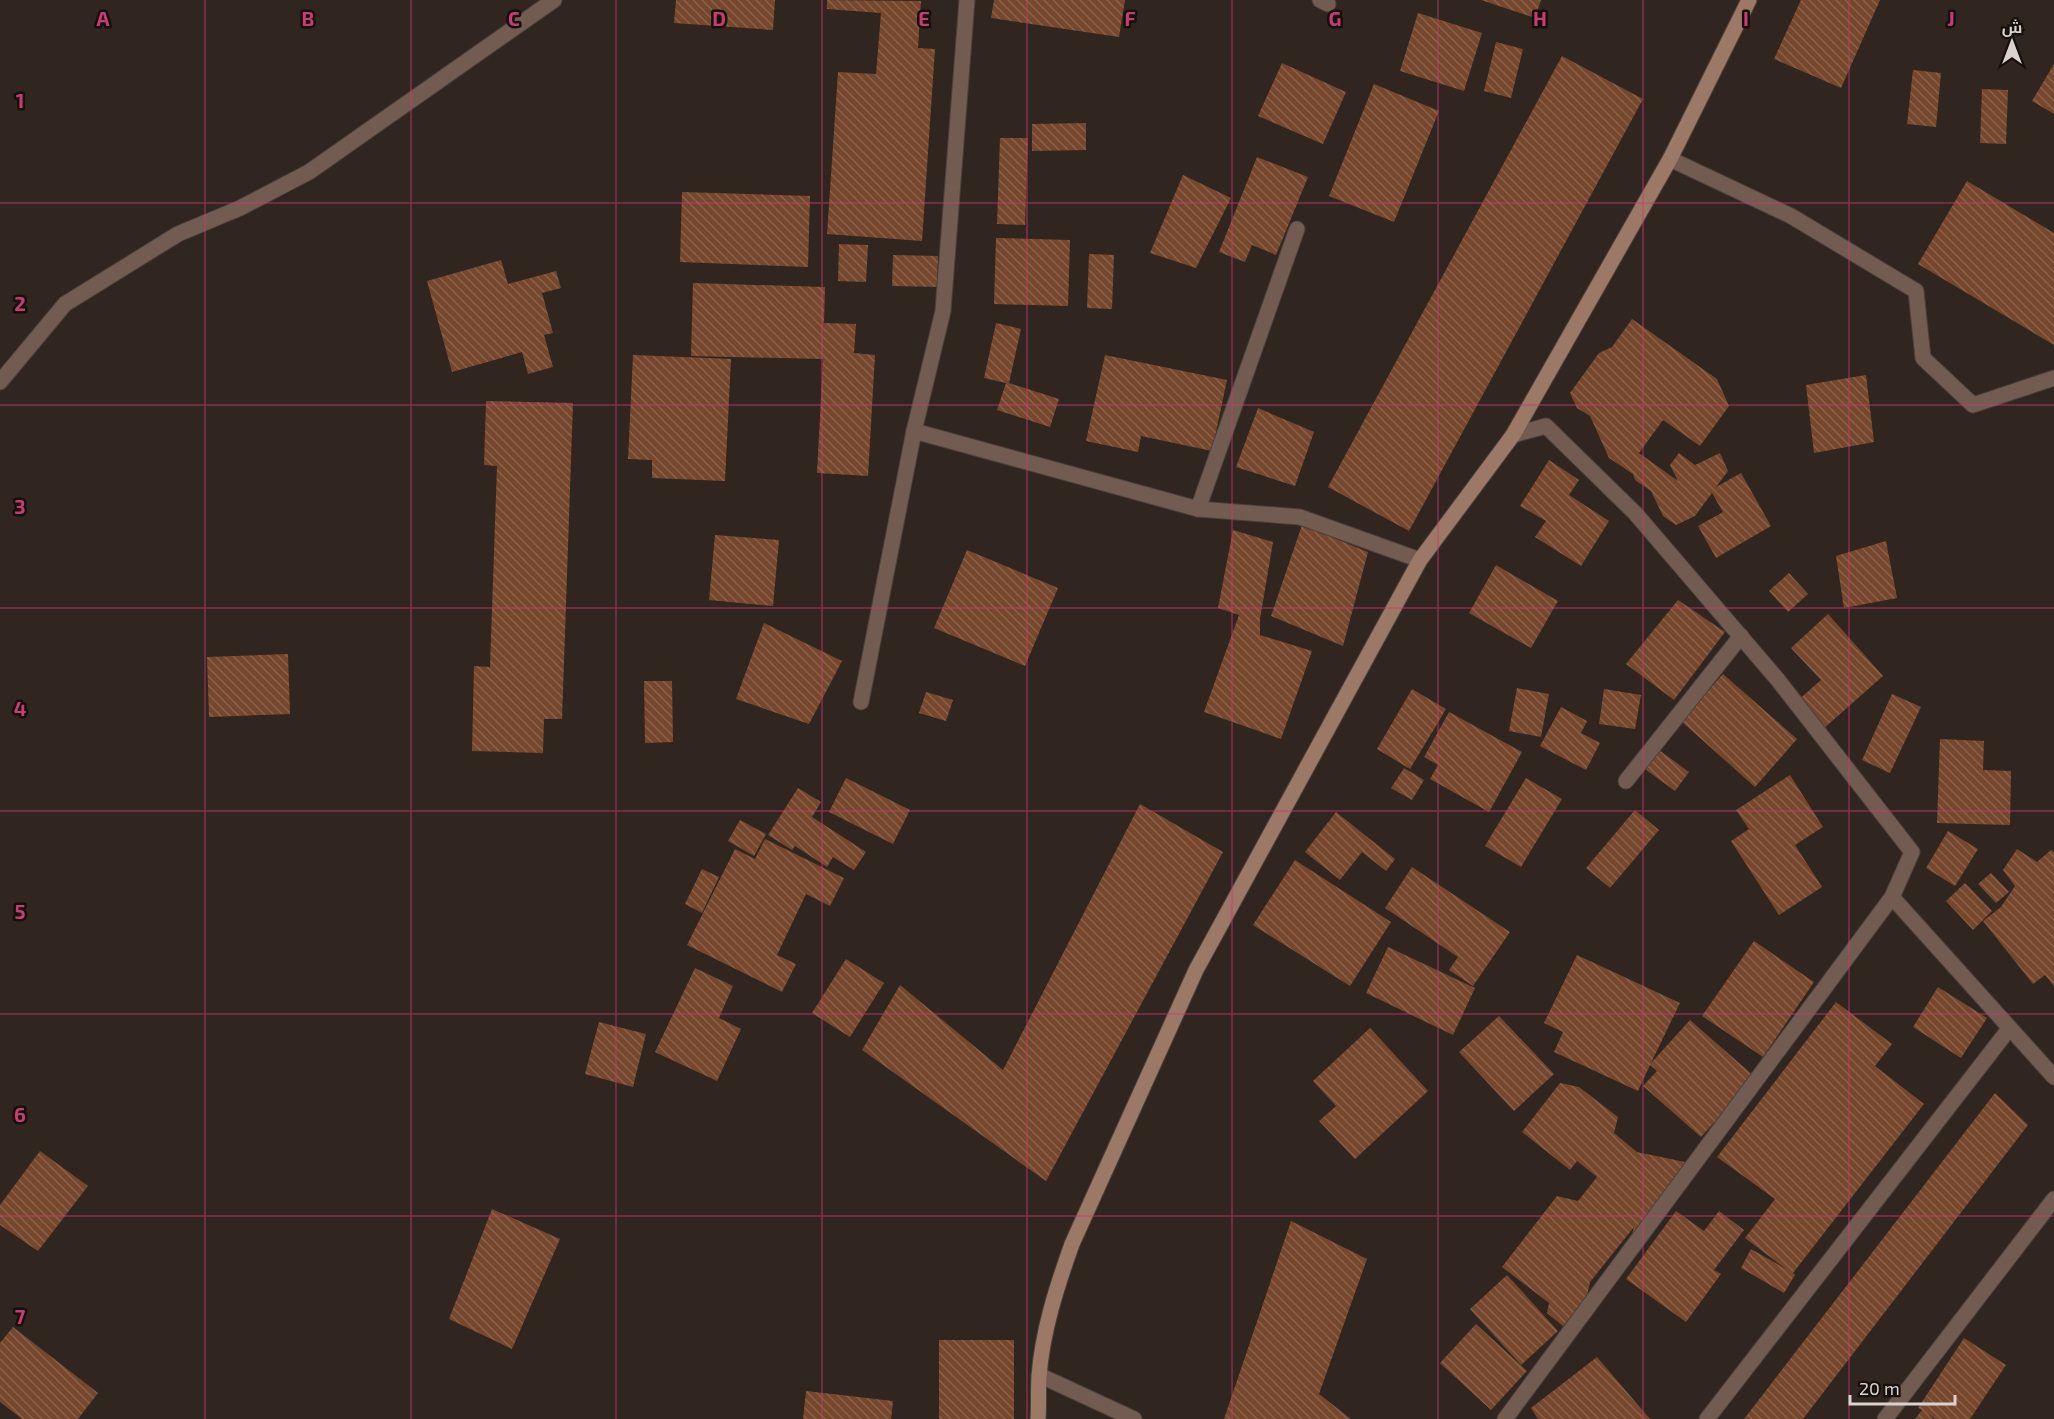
<svg xmlns="http://www.w3.org/2000/svg" width="2054" height="1419" viewBox="0 0 2054 1419" font-family="'Exo 2',Cairo,sans-serif">
<style>
.building{fill:url(#building-back-hatch)}
.lines{fill:none;stroke-linecap:round;stroke-linejoin:round}
.minor-casing{stroke:#4c413b;stroke-width:17}
.tertiary-casing{stroke:#4c413b;stroke-width:17}
.secondary-casing{stroke:#4c413b;stroke-width:17}
.minor{stroke:#725c51;stroke-width:15}
.tertiary{stroke:#725c51;stroke-width:15}
.secondary{stroke:#9c7967;stroke-width:15}
.grid{fill:none;stroke:#c73d72;stroke-width:1.5;stroke-opacity:0.55}
.grid-label{font-size:20px;text-anchor:middle;font-weight:bold;fill:#c73d72;stroke:#15100d;stroke-width:5;stroke-linejoin:round;paint-order:stroke}
</style>
<defs>
<pattern id="building-back-hatch" width="6" height="6" patternUnits="userSpaceOnUse" patternTransform="scale(1.5)"><rect width="6" height="6" fill="#76472d"/><path d="M-1 5l2 2M0 0l6 6M5-1l2 2" fill="none" stroke="#89614a"/></pattern>
</defs>
<rect width="100%" height="100%" fill="#31251f"/>
<g class="building">
<path d="M676 0H775L773 30 674 23Z"/>
<path d="M827 0 921 1 918 48 935 49 922 241 827 234 838 72 876 74 881 13 827 9Z"/>
<path d="M994 0H1125L1119 37 991 18Z"/>
<path d="M1481 0H1541L1535 18Z"/>
<path d="M1801 0H1880L1841 88 1774 59Z"/>
<path d="M1418 13 1482 33 1464 91 1400 71Z"/>
<path d="M1496 42 1523 49 1511 98 1484 91Z"/>
<path d="M1562 56 1643 99 1409 531 1328 487Z"/>
<path d="M1282 63 1346 92 1323 144 1258 116Z"/>
<path d="M2054 64V114L2032 101Z"/>
<path d="M1913 70 1941 73 1936 127 1907 124Z"/>
<path d="M1374 84 1439 111 1394 222 1329 196Z"/>
<path d="M1982 89 2008 90 2006 144 1980 143Z"/>
<path d="M1086 123V150L1032 151V124Z"/>
<path d="M1000 138H1028L1025 225 997 224Z"/>
<path d="M1257 157 1308 177 1276 255 1252 245 1245 262 1219 252Z"/>
<path d="M1183 175 1231 198 1196 268 1150 253Z"/>
<path d="M1967 181 2054 233V345L1918 264Z"/>
<path d="M682 192 810 196 808 267 680 262Z"/>
<path d="M996 238 1070 240 1068 306 994 304Z"/>
<path d="M839 244 868 245 866 282 838 281Z"/>
<path d="M1089 254 1114 255 1112 309 1087 308Z"/>
<path d="M893 255 938 256 937 287 892 286Z"/>
<path d="M501 260 508 284 556 271 561 288 542 293 553 333 544 335 553 367 528 374 522 352 452 372 427 281Z"/>
<path d="M693 283 825 287 824 323 856 324 854 353 875 355 868 476 817 473 823 359 691 356Z"/>
<path d="M1632 319 1717 379 1729 406 1700 446 1663 420 1639 453 1678 481 1670 465 1679 453 1695 465 1720 453 1728 471 1716 487 1741 473 1771 526 1716 558 1698 526 1723 512 1712 493 1695 516 1676 525 1663 516 1651 491 1635 480 1633 474 1609 458 1590 416 1577 408 1570 393 1599 353 1612 347Z"/>
<path d="M996 323 1021 329 1009 383 1059 399 1050 427 997 410 1006 383 984 378Z"/>
<path d="M633 355 731 359 725 481 652 478V460L628 459Z"/>
<path d="M1105 355 1227 380 1212 451 1141 436 1138 452 1086 441Z"/>
<path d="M1866 375 1874 442 1814 453 1806 385Z"/>
<path d="M486 401 573 403 562 719H544L543 753 472 751 474 666 490 667 497 466 484 465Z"/>
<path d="M1258 408 1314 432 1295 486 1236 467Z"/>
<path d="M1549 460 1579 480 1569 495 1609 521 1581 566 1535 537 1546 521 1520 506Z"/>
<path d="M1302 525 1368 552 1343 646 1271 616Z"/>
<path d="M1233 530 1273 542 1260 619V635L1312 651 1281 739 1204 712 1239 615 1218 608Z"/>
<path d="M715 535 779 540 773 606 709 600Z"/>
<path d="M1886 541 1897 598 1844 608 1836 556Z"/>
<path d="M967 550 1058 588 1025 666 934 628Z"/>
<path d="M1496 565 1558 601 1531 648 1469 613Z"/>
<path d="M1789 573 1808 594 1788 612 1769 591Z"/>
<path d="M1678 600 1725 632 1674 700 1626 664Z"/>
<path d="M1828 614 1883 676 1822 730 1796 702 1821 680 1791 648Z"/>
<path d="M764 623 842 661 809 724 736 699Z"/>
<path d="M288 654 290 714 209 717 207 657Z"/>
<path d="M1723 674 1797 739 1755 787 1681 721Z"/>
<path d="M644 681H672L673 742 645 743Z"/>
<path d="M1517 688 1549 694 1541 737 1509 731Z"/>
<path d="M1412 689 1446 709 1410 769 1377 749Z"/>
<path d="M1604 689 1641 695 1635 729 1599 724Z"/>
<path d="M926 692 953 700 946 721 919 713Z"/>
<path d="M1892 694 1921 707 1890 773 1862 760Z"/>
<path d="M1561 707 1587 721 1581 733 1600 743 1586 770 1540 746Z"/>
<path d="M1449 712 1522 752 1489 812 1430 779 1438 765 1424 757Z"/>
<path d="M1940 739 1984 741 1983 770 2011 771 2010 825 1937 823Z"/>
<path d="M1659 750 1689 772 1675 791 1645 769Z"/>
<path d="M1404 768 1424 780 1412 800 1391 788Z"/>
<path d="M1790 775 1823 827 1795 845 1822 887 1779 915 1731 841 1749 829 1736 810Z"/>
<path d="M846 778 910 810 893 844 829 812Z"/>
<path d="M1526 778 1562 799 1521 867 1485 846Z"/>
<path d="M798 788 821 802 812 817 866 852 854 870 833 857 827 867 795 846 792 850 768 835Z"/>
<path d="M1140 804 1223 852 1046 1181 862 1050 900 985 1003 1070Z"/>
<path d="M1635 810 1659 830 1610 888 1586 868Z"/>
<path d="M1336 812 1395 859 1386 871 1362 852 1340 880 1305 852Z"/>
<path d="M740 820 766 834 754 856 728 841Z"/>
<path d="M1948 831 1978 849 1955 886 1926 868Z"/>
<path d="M765 839 844 878 830 906 806 894 777 955 796 964 782 992 687 945 735 849 755 859Z"/>
<path d="M2017 849 2037 862 2051 850 2054 852V986L2045 975 2033 984 1983 921 2001 907 2015 886 2003 870Z"/>
<path d="M1295 860 1391 922 1350 986 1253 925Z"/>
<path d="M1412 867 1510 932 1473 986 1449 970 1458 957 1385 908Z"/>
<path d="M702 869 719 877 702 913 685 904Z"/>
<path d="M1991 873 2009 892 1996 903 1978 884Z"/>
<path d="M1965 883 1992 911 1973 930 1946 901Z"/>
<path d="M1754 941 1814 982 1763 1057 1702 1016Z"/>
<path d="M1388 947 1475 988 1453 1035 1366 993Z"/>
<path d="M1577 955 1680 1003 1651 1063 1690 1020 1755 1077 1701 1137 1643 1086 1657 1071 1650 1065 1638 1091 1554 1052 1563 1032 1544 1023Z"/>
<path d="M846 959 884 983 850 1037 812 1013Z"/>
<path d="M695 968 733 986 719 1018 741 1029 717 1081 655 1052Z"/>
<path d="M1938 987 1987 1018 1961 1058 1913 1027Z"/>
<path d="M1836 1002 1892 1044 1875 1066 1924 1104 1793 1273 1795 1275 1784 1293 1741 1268 1751 1249 1786 1269 1745 1238 1775 1199 1717 1157Z"/>
<path d="M1499 1016 1554 1074 1514 1111 1459 1052Z"/>
<path d="M599 1022 646 1034 633 1087 585 1074Z"/>
<path d="M1370 1028 1428 1091 1355 1159 1319 1121 1336 1106 1313 1081Z"/>
<path d="M1560 1083 1579 1087 1618 1117 1614 1133 1637 1152 1685 1162 1684 1171 1631 1238 1634 1227 1590 1282 1587 1296 1563 1326 1547 1313 1549 1303 1502 1267 1557 1196 1578 1201 1597 1177 1577 1161 1570 1170 1522 1132Z"/>
<path d="M1995 1093 2028 1125 1803 1419H1744Z"/>
<path d="M40 1151 88 1186 38 1251 0 1225V1205Z"/>
<path d="M492 1209 560 1239 512 1349 449 1319Z"/>
<path d="M1676 1211 1704 1231 1719 1211 1744 1230 1714 1270 1721 1274 1686 1322 1626 1279Z"/>
<path d="M1291 1221 1367 1259 1319 1394 1351 1419H1224Z"/>
<path d="M1507 1275 1558 1331 1521 1365 1470 1309Z"/>
<path d="M1476 1324 1527 1371 1491 1410 1440 1363Z"/>
<path d="M13 1327 98 1393 78 1419H22L0 1402V1343Z"/>
<path d="M1964 1338 2006 1365 1970 1419H1935L1928 1414 1933 1419H1915L1922 1410 1918 1408Z"/>
<rect x="939" y="1340" width="75" height="79"/>
<path d="M1597 1357 1650 1419H1538L1531 1408Z"/>
<path d="M806 1391 893 1401 891 1419H803Z"/>
</g>
<g class="lines">
<defs>
<g id="minor">
<path d="M1320 0 1328 4"/>
<path d="M1670 159 1791 216 1916 291 1923 358 1973 405 2054 378"/>
<path d="M914 431 1198 509 1300 517 1420 560"/>
<path d="M1513 435 1546 426 1635 513 1778 680 1912 852 1892 897 2054 1077"/>
<path d="M1198 509 1297 229"/>
<path d="M861 702 914 431 943 311 967 0"/>
<path d="M1626 781 1741 636"/>
<path d="M1039 1375 1134 1419"/>
<path d="M1505 1419 1892 897"/>
<path d="M1707 1419 2009 1029"/>
<path d="M1885 1419 2054 1199"/>
</g>
<path id="tertiary" d="M0 382 65 304 178 234 240 208 309 172 554 0"/>
<path id="secondary" d="M1038 1419C1039 1405 1038 1391 1039 1377 1042 1332 1057 1286 1072 1244L1196 970 1420 560 1513 435 1670 159 1749 0"/>
</defs>
<use href="#minor" class="minor-casing"/>
<use href="#tertiary" class="tertiary-casing"/>
<use href="#secondary" class="secondary-casing"/>
<use href="#minor" class="minor"/>
<use href="#tertiary" class="tertiary"/>
<use href="#secondary" class="secondary"/>
</g>
<path class="grid" d="M205 0V1419M411 0V1419M616 0V1419M822 0V1419M1027 0V1419M1232 0V1419M1438 0V1419M1643 0V1419M1849 0V1419M0 203H2054M0 405H2054M0 608H2054M0 811H2054M0 1014H2054M0 1216H2054"/>
<g class="grid-label">
<text x="103" y="26">A</text>
<text x="308" y="26">B</text>
<text x="514" y="26">C</text>
<text x="719" y="26">D</text>
<text x="924" y="26">E</text>
<text x="1130" y="26">F</text>
<text x="1335" y="26">G</text>
<text x="1540" y="26">H</text>
<text x="1746" y="26">I</text>
<text x="1951" y="26">J</text>
<text x="20" y="108">1</text>
<text x="20" y="311">2</text>
<text x="20" y="514">3</text>
<text x="20" y="716">4</text>
<text x="20" y="919">5</text>
<text x="20" y="1122">6</text>
<text x="20" y="1324">7</text>
</g>
<g transform="translate(2012 42)" stroke="#15100d" stroke-width="4.5" paint-order="stroke">
<path d="M0-4.5L10 22L0 15L-10 22Z" fill="#dad2ce"/>
<text y="-9" font-size="16" font-weight="bold" text-anchor="middle" fill="#dad2ce">ش</text>
</g>
<path d="M1850 1395v9h105v-9" fill="none" stroke="#dad2ce" stroke-width="3"/>
<text x="1859" y="1395" font-size="18" fill="#dad2ce" stroke="#15100d" stroke-width="4.5" paint-order="stroke">20 m</text>
</svg>
